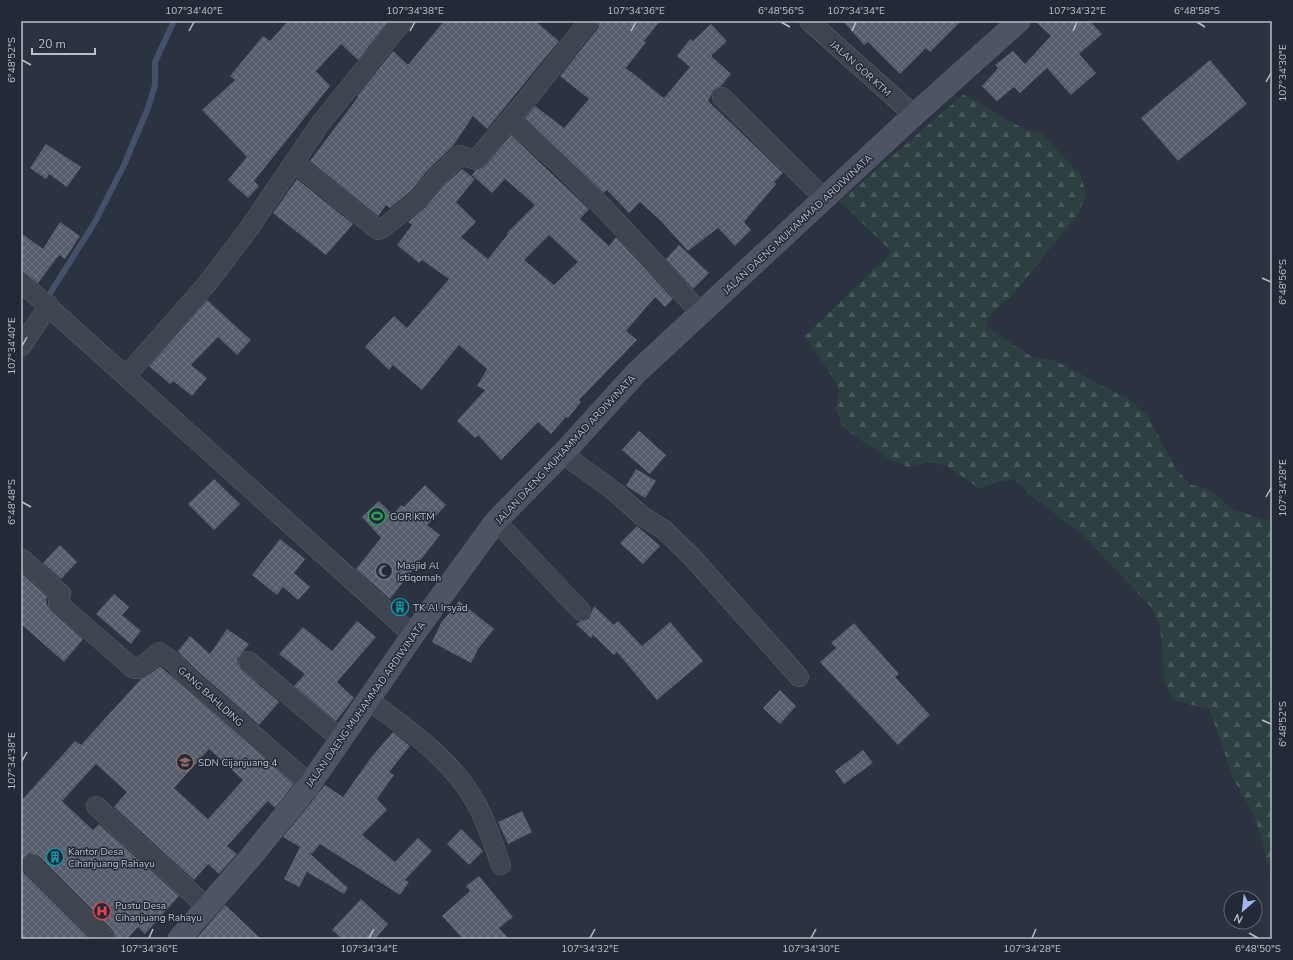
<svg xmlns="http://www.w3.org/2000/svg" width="1293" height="960" viewBox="0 0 1293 960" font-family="'Nunito Sans',sans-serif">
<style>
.forest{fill:url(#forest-firs)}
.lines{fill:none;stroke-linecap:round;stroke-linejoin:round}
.stream{stroke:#445168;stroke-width:6}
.building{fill:url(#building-cross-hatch);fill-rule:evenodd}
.minor-casing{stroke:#5c626d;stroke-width:20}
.secondary-casing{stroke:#5c626d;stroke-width:23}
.minor{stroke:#3e4450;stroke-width:19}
.secondary{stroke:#4d5463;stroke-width:22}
.ticks{fill:none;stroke:#bbc0ca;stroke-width:1.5}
.labels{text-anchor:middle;stroke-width:3;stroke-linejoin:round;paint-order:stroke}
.street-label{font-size:10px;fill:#bbc0ca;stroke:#232936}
.poi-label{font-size:10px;fill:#bbc0ca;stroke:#232936;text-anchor:start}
.neatline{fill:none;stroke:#bbc0ca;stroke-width:1.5}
.ticks-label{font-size:10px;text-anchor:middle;fill:#bbc0ca}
</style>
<defs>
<pattern id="forest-firs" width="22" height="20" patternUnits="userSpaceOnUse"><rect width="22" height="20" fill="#2e3f42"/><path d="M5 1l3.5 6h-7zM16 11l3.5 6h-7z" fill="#4a595c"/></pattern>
<pattern id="building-cross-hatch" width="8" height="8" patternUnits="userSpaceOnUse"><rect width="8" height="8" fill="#565e6d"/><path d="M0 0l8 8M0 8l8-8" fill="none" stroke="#6c7380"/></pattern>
</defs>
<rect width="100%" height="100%" fill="#2b3240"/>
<path class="forest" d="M964 94 1022 128 1041 133 1080 174 1086 193 1079 213 1011 297 995 309 985 326 1032 357 1054 360 1131 401 1147 415 1176 469 1190 484 1209 490 1233 509 1272 522V882L1261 837 1254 815 1233 778 1210 710 1174 700 1165 683 1160 625 1151 607 1081 533 1035 499 1015 480 997 482 980 489 947 466 927 462 908 467 890 460 858 438 843 426 835 408 839 391 836 382 805 336 892 252 840 201Z"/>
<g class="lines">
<path class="stream" d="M49 295 95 222 124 165 148 108 155 85V62L174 21"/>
</g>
<g class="building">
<path d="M288 21H389L358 60 341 44 316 71 330 86 254 181 259 186 248 198 228 180 247 157 202 110 235 80 230 76 263 36 270 41Z"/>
<path d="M444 21H535L559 41 487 129 473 116 453 146 427 171 411 191 390 208 386 205 378 216 310 161 358 97 357 96 393 51 408 65Z"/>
<path d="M600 21H660L644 41 646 42 626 68 664 98 690 67 677 56 690 39 693 41 711 24 727 41 711 56 731 74 721 86 714 90 708 101 783 173 774 182 776 184 744 222 751 230 735 246 718 228 688 251 661 221 640 202 629 213 607 190 604 193 525 118 535 106 564 128 589 99 560 76 598 28Z"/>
<path d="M843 21H961L930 52 926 48 900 74 868 42 864 45Z"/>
<path d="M1035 21H1090L1102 34 1079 54 1096 73 1071 95 1047 68 1020 93 1014 87 997 101 982 86 998 68 995 65 1013 51 1025 64 1051 36Z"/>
<path d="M1210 60 1247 104 1178 161 1141 118Z"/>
<path d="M511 135 589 209 580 219 609 246 616 237 673 299 665 307 655 297 626 331 637 340 579 400 581 402 568 418 566 417 551 434 538 422 501 460 478 435 475 438 457 421 485 390 477 386 487 369 459 345 422 390 393 365 389 370 365 347 394 316 407 328 449 279 422 260 419 263 397 245 412 225 408 222 426 207 443 186 462 169 475 179 456 202 476 222 461 237 488 259 508 234 507 233 535 205 505 179 492 193 472 175 475 171 484 167ZM549 235 578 262 554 285 524 260Z"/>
<path d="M46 144 81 167 67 187 49 174 46 179 30 168Z"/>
<path d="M297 179 353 224 326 255 273 213Z"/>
<path d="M60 222 80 236 65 259 59 255 38 283 21 270V233L43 249Z"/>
<path d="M679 245 709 273 693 289 666 259Z"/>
<path d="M207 300 251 340 237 355 218 337 191 365 207 378 192 396 173 381 170 384 149 366Z"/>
<path d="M639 431 666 455 650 474 622 450Z"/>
<path d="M636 469 656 481 645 498 626 486Z"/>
<path d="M214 479 240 504 214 530 188 504Z"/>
<path d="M425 485 446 505 427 525 440 535 390 599 356 569 381 538 362 517 379 501 393 515 401 505 404 507Z"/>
<path d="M637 526 660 546 643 564 620 543Z"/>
<path d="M280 539 305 559 294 573 310 587 298 600 283 587 277 595 252 575Z"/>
<path d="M60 545 77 562 61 579 43 563Z"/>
<path d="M21 573 48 597 46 599 47 605 51 611 83 639 64 662 21 624Z"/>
<path d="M114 594 129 607 122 615 141 631 131 644 96 614Z"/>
<path d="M459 601 494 629 478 649 471 663 432 642 441 623Z"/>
<path d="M594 606 614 625 618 621 642 646 670 622 703 661 657 700 617 652 614 655 593 635 591 638 576 624 579 622 589 619Z"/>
<path d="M357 621 376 637 337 682 354 698 336 721 294 686 305 674 279 654 303 627 332 651Z"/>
<path d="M854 623 899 674 895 677 930 715 898 745 820 662 836 648 831 643Z"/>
<path d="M227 629 249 644 237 659 238 664 241 669 279 702 259 725 194 668 178 651 190 636 210 654Z"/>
<path d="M160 666 294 784 275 808 268 801 227 846 237 854 219 874 208 864 194 880 114 807 127 792 96 764 62 801 93 830 99 824 179 896 145 934 138 927 127 939H116L113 931 39 856 29 853 21 860V801L75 741 81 745 141 679 146 677ZM209 749 243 780 208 819 174 788Z"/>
<path d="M780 690 796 706 780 724 763 708Z"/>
<path d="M393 732 410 746 389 772 394 775 377 799 387 810 362 835 395 862 418 838 432 851 405 880 409 882 400 895 320 844 312 854 308 852 348 888 344 894 307 872 299 887 284 879 300 847 283 837 325 785 343 797 370 759Z"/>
<path d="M863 750 873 763 844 784 835 771Z"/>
<path d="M522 811 532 832 508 844 498 822Z"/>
<path d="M461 829 483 851 469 865 447 844Z"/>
<path d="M21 868 23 872 90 939H21Z"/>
<path d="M479 876 513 917 499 928 509 939H463L442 916 470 891 466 886Z"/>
<path d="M361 899 388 924 375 939H342L332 930Z"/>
<path d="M225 905 261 939H196Z"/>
</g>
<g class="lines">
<defs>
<g id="minor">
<path d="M809 21 914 115"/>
<path d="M722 97 824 198"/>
<path d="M510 120C578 177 636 242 695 307L703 313"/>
<path d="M294 162 378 230 383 228 419 199 435 179 460 155 476 160 532 93 589 21"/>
<path d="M21 282 413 635"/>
<path d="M21 347 49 305"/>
<path d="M126 376 207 284 248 230 320 124 403 21"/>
<path d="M563 454 614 491 642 516 663 529 691 556 799 677"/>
<path d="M496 521 581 611"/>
<path d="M21 558 61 594 58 603 134 669H139L159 652 174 662 186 676 310 784"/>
<path d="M248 661 342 740"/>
<path d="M369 700C408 730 452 759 476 803 487 822 493 844 501 865"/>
<path d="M96 806 207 907"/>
<path d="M31 864 105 939"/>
</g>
<path id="secondary" d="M179 939 250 858 310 784 413 635 496 521 568 448 636 373 914 115 1019 21"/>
</defs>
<use href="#minor" class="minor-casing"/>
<use href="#secondary" class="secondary-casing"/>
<use href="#minor" class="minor"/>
<use href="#secondary" class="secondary"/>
</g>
<path class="ticks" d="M781 22 790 27M1197 22 1205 27M189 31 194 22M410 31 415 22M631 31 636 22M852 31 856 22M1073 31 1077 22M22 60 31 65M1266 82 1271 73M1262 278 1271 282M22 346 27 337M1266 497 1271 488M22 502 31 507M1262 720 1271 724M22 761 27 752M1249 933 1258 938M149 938 153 929M369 938 374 929M590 938 595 929M811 938 816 929M1032 938 1036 929"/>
<defs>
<symbol id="stadium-ring" viewBox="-11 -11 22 22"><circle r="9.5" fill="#232936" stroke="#2e9e5b" stroke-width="1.5"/><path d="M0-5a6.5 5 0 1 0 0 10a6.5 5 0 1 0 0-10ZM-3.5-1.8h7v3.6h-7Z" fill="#2e9e5b"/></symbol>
<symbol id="mosque-ring" viewBox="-11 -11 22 22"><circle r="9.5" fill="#232936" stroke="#6b7280" stroke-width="1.5"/><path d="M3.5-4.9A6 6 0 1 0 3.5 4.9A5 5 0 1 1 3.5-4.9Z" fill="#6b7280"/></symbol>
<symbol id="building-ring" viewBox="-11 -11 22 22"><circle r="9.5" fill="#232936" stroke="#0f9aa8" stroke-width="1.5"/><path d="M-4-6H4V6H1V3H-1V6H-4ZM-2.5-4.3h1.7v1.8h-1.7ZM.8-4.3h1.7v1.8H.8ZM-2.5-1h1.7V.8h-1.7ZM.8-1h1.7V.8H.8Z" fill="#0f9aa8"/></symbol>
<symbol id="school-ring" viewBox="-11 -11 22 22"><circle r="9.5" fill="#232936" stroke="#8d6e63" stroke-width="1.5"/><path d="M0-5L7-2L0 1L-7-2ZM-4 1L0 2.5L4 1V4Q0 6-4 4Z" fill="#8d6e63"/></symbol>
<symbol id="hospital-ring" viewBox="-11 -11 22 22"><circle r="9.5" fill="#232936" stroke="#e0444e" stroke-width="1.5"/><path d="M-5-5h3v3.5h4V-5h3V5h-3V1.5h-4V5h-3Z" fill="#e0444e"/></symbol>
</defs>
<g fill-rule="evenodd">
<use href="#stadium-ring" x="367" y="506" width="20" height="20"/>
<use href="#mosque-ring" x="374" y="561" width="20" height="20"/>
<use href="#building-ring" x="390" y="597" width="20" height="20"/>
<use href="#school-ring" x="175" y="752" width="20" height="20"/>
<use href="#building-ring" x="45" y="847" width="20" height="20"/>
<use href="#hospital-ring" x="92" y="901" width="20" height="20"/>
</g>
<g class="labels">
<g class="street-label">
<text transform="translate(861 68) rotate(42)" y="4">JALAN GOR KTM</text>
<text transform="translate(797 224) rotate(-43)" y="4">JALAN DAENG MUHAMMAD ARDIWINATA</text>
<text transform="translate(565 449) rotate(-47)" y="4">JALAN DAENG MUHAMMAD ARDIWINATA</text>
<text transform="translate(211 696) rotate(42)" y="4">GANG BAHLDING</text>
<text transform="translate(365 704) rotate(-55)" y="4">JALAN DAENG MUHAMMAD ARDIWINATA</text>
</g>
<g class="poi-label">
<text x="390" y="520">GOR KTM</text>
<text x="397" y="569">Masjid Al<tspan x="397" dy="12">Istiqomah</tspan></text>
<text x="413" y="611">TK Al Irsyad</text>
<text x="198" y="766">SDN Cijanjuang 4</text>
<text x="68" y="855">Kantor Desa<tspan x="68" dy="12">Cihanjuang Rahayu</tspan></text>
<text x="115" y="909">Pustu Desa<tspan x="115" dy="12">Cihanjuang Rahayu</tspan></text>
</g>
</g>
<rect width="1293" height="960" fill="none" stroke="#232936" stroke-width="44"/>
<g transform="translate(1243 910) rotate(208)"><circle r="19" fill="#232936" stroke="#606571"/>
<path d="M0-3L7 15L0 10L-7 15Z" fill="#9fb7ec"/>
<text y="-6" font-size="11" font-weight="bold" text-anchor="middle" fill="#bbc0ca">N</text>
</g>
<path d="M32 48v6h63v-6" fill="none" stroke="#bbc0ca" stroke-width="2"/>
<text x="38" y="48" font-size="12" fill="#bbc0ca" stroke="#232936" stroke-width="3" paint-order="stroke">20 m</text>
<rect x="22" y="22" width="1249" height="916" class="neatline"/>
<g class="ticks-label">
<text x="194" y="14">107°34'40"E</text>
<text x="415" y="14">107°34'38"E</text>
<text x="636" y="14">107°34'36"E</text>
<text x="781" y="14">6°48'56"S</text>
<text x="856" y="14">107°34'34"E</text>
<text x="1077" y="14">107°34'32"E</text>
<text x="1197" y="14">6°48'58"S</text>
<text transform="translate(11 60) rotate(-90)" y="4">6°48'52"S</text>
<text transform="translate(1282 73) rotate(-90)" y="4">107°34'30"E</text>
<text transform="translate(1282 282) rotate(-90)" y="4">6°48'56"S</text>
<text transform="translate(11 346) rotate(-90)" y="4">107°34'40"E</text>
<text transform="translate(1282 488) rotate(-90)" y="4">107°34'28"E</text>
<text transform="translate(11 502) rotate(-90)" y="4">6°48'48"S</text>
<text transform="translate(1282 724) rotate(-90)" y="4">6°48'52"S</text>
<text transform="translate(11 761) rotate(-90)" y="4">107°34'38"E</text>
<text x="149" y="952">107°34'36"E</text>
<text x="369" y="952">107°34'34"E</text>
<text x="590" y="952">107°34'32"E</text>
<text x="811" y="952">107°34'30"E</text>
<text x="1032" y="952">107°34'28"E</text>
<text x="1258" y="952">6°48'50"S</text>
</g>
</svg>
